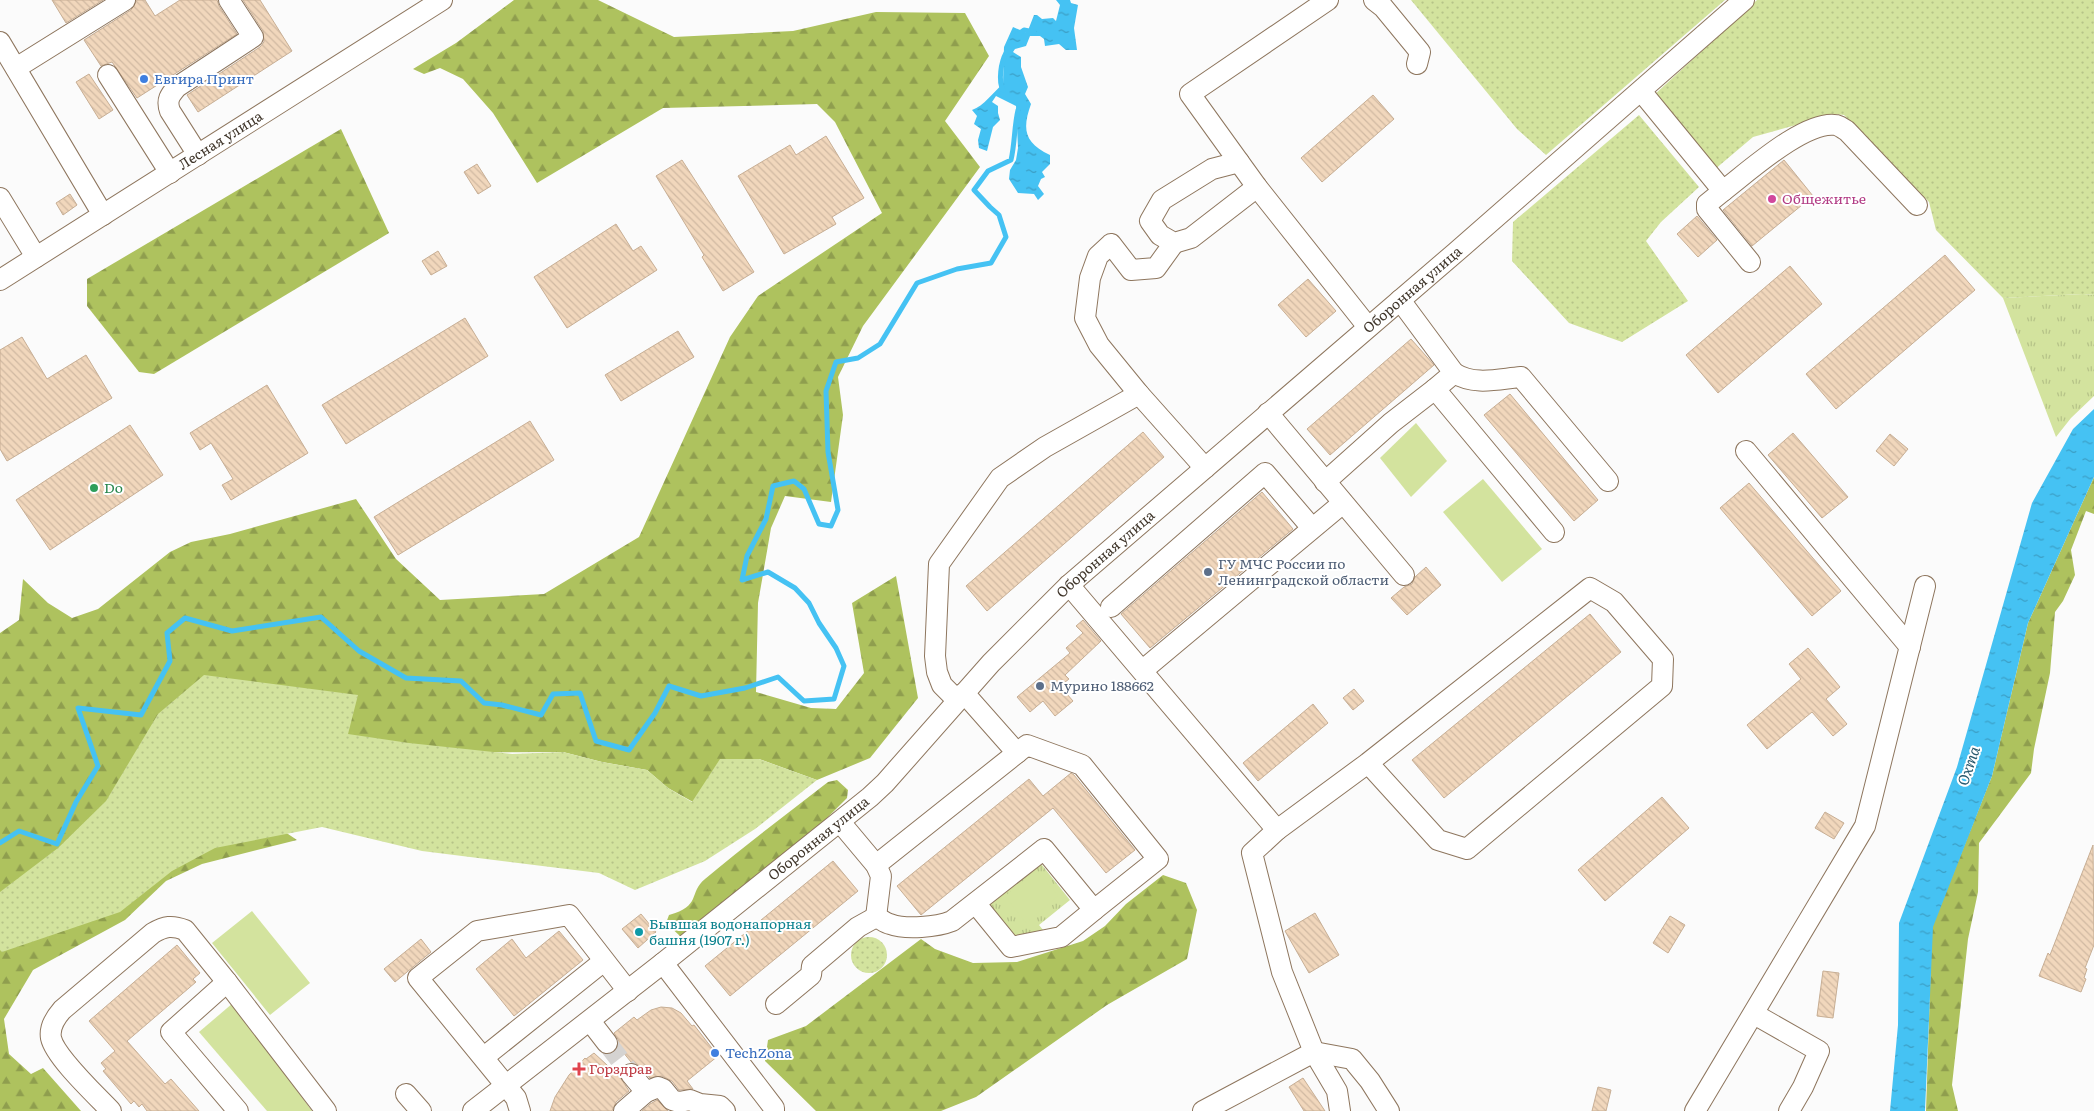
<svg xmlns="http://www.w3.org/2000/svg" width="2094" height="1111" viewBox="0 0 2094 1111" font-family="Literata,serif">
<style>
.grass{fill:url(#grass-tufts)}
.forest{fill:url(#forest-firs)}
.park{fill:#d3e39e}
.garden{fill:url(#garden-dots)}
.water{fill:url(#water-ripples)}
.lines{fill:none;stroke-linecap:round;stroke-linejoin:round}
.stream{stroke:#45c2f3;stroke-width:5}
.building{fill:url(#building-back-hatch);stroke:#c7ae94}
.minor-tunnel{stroke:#d5d3d1;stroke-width:20;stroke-dasharray:20 10;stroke-linecap:butt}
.minor-casing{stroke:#8e765e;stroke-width:22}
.minor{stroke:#fff;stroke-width:20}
.shop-dot{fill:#3f7fe0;stroke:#fff;stroke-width:2}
.hotel-dot{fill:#d1479c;stroke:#fff;stroke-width:2}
.leisure-dot{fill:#2e9e5b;stroke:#fff;stroke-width:2}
.service-dot{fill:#5c6f8a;stroke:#fff;stroke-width:2}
.culture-dot{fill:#0f9aa8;stroke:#fff;stroke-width:2}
.health-dot{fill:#e0444e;stroke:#fff;stroke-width:2}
.labels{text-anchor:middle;stroke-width:4;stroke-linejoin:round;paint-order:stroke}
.shop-label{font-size:14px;fill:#366cbe;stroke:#fff;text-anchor:start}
.street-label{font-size:14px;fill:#3f352a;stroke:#fff}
.hotel-label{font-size:14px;fill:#b23c85;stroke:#fff;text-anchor:start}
.leisure-label{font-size:14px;fill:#27864d;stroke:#fff;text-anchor:start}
.service-label{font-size:14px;fill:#4e5e75;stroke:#fff;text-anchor:start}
.culture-label{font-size:14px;fill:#0d838f;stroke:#fff;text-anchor:start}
.health-label{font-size:14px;fill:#be3a42;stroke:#fff;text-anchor:start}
.water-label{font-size:15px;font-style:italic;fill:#28596e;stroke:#fff}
</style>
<defs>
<pattern id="grass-tufts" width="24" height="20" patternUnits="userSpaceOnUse" patternTransform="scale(1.25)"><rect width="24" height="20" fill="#d3e39e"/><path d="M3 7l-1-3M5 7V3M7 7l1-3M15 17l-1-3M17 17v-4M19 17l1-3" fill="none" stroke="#b6c388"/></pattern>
<pattern id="forest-firs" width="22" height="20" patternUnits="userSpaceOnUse" patternTransform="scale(1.25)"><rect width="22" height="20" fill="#aec25e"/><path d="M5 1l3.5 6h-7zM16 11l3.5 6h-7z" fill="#8f9e4e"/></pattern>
<pattern id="garden-dots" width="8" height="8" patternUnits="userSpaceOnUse" patternTransform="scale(1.25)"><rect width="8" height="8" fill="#d3e39e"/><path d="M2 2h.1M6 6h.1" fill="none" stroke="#b6c388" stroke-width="1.8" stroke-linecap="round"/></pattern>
<pattern id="water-ripples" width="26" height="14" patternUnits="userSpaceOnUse" patternTransform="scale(1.25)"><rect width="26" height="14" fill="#45c2f3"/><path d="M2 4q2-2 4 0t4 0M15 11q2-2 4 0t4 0" fill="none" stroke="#3b9ec5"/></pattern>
<pattern id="building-back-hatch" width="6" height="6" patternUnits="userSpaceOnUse" patternTransform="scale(1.25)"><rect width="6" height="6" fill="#f1d7bc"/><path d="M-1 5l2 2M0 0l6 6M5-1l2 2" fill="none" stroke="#d0b9a2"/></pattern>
</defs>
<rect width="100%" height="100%" fill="#fbfbfb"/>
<g class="grass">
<path d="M2083 294 2094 295V396L2071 418 2056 437 2003 298Z"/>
<path d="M1038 863 1042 865 1070 900 1039 925 1049 937 1016 941 988 905Z"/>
</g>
<g class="forest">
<path d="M514 0H598L674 37 793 31 876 12 965 13 989 56 945 121 980 167 863 326 838 377 843 415 831 502 785 496 771 528 758 603 756 692 811 708 836 709 864 673 852 603 896 576 918 698 870 758 817 780 759 759 693 802 668 788 647 770 602 762 563 752 400 753 227 793 297 840 202 864 166 881 125 920 33 970 4 1019 9 1054 31 1074 43 1068 81 1111H0V633L19 620 23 579 48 603 72 618 98 609 170 552 191 542 230 534 356 499 396 559 440 600 544 594 639 537 730 337 758 296 882 213 835 122 817 104 663 108 537 183 493 113 463 79 440 68 424 74 413 69 456 43Z"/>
<path d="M341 129 389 233 154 374 139 372 87 306V279Z"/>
<path d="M2094 477V514L2086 511 2071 550 2075 575 2063 601 2055 612 2050 673 2034 749 2031 773 1979 843 1978 892 1968 939 1952 1085 1958 1111H1926L1932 927 1992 776 2028 623Z"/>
<path d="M837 780 848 790 847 798 821 824 680 936 666 923 669 915C702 906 688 893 705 879 745 845 787 814 828 782Z"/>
<path d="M1163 875 1186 883 1197 910 1187 959 1107 1005 976 1097 941 1111H816L765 1061 768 1040 806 1026 921 939 935 949 973 963 1017 962 1083 941 1105 926 1126 904Z"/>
</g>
<g class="park">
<path d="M1416 423 1447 461 1411 497 1380 458Z"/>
<path d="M1483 479 1542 549 1502 582 1443 512Z"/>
<path d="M1036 870 1058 896 1026 923 1005 896Z"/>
<path d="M252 911 310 983 270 1015 212 943Z"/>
<path d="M233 1003 312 1111H267L199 1032Z"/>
</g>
<g class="garden">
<path d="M1411 0H1725L1546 155 1517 129Z"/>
<path d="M1757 0H2094V295L2083 294 2003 298 1936 230 1929 202 1844 115 1835 114 1753 137 1714 170 1653 96Z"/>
<path d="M1639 115 1699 187 1661 222 1646 241 1688 301 1622 342 1569 323 1512 261 1513 222Z"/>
<path d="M204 675 358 695 348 734 409 743 512 754 563 752 602 762 647 770 668 788 692 802 720 759H759L817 780 755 829 705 861 635 890 599 873 422 851 322 827 215 848 172 871 120 912 2 952 0 950V892L58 848 106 801 158 714Z"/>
<circle cx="869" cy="955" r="18"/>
</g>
<g class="water">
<path d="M1056 0H1070L1071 3 1078 5 1074 28 1077 50H1066L1059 44 1045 46 1044 39 1040 36H1030L1026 46 1015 49 1013 52 1021 57V67L1028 87 1025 94 1031 104C1022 129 1024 143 1050 155V164L1042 172 1045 177 1041 179 1038 186 1044 194 1038 200 1034 194 1018 193 1009 179 1010 170 1016 160 1018 148 1016 106 996 96 992 102 998 106V113L1000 120 993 127 987 151 979 148 978 140 981 129 974 124 977 116 972 110C984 106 993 92 1003 84L1004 47 1013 27 1027 33 1034 15H1037L1042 19 1053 18 1056 21 1060 5Z"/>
<path d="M2094 409V477L2028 623 1992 776 1933 927 1925 1111H1890L1898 1025 1899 923 1957 767 2032 503 2073 429Z"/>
</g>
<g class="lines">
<g class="stream">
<path d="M1017 35 1024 30 1034 32"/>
<path d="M1003 90C998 81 1001 62 1006 53"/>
<path d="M0 843 19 831 57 844 76 802 98 766 78 708 141 715 170 661 167 633 185 618 232 631 321 617 359 651 406 678 461 681 484 703 502 705 541 715 553 694 580 693 596 741 629 750 655 713 669 686 701 696 745 688 778 677 804 701 834 699 844 666 836 648 819 623 809 603 795 588 768 572 742 580 747 556 766 519 773 486 794 481 804 489 819 524 831 526 838 510 828 452 826 391 836 362 858 358 880 344 917 283 957 269 991 263 1006 237 999 215 990 207 974 190 988 171 1011 160C1015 143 1014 127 1018 110"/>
</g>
</g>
<g class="building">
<path d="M52 0H103L66 23Z"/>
<path d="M137 0H145L155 16 180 0H217L219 6 237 34 137 98 112 62 101 66 84 40 131 10Z"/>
<path d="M243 0H260L292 51 198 112 187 95 260 47 264 42 263 31Z"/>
<path d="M89 74 113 110 99 119 76 82Z"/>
<path d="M1373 95 1394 119 1322 182 1301 158Z"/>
<path d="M826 136 864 198 832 217 836 224 784 254 738 176 790 145 796 155Z"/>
<path d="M682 160 754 272 723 291 702 257 704 255 656 176Z"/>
<path d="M1784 160 1813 196 1752 246 1723 210Z"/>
<path d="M477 164 491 186 478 194 464 172Z"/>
<path d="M70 194 77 205 63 215 56 203Z"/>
<path d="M1697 216 1717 240 1698 257 1677 234Z"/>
<path d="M616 224 633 251 641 246 657 270 567 328 534 277Z"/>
<path d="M438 251 447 266 431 275 422 261Z"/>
<path d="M1945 255 1975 290 1836 409 1806 374Z"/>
<path d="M1790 266 1822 304 1718 393 1686 355Z"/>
<path d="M1308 279 1336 311 1306 337 1278 305Z"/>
<path d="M465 318 488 356 346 444 322 405Z"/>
<path d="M678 331 694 357 621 401 605 375Z"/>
<path d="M22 337 47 379 86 355 112 398 7 461 0 449V350Z"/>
<path d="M1411 339 1434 365 1330 455 1307 429Z"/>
<path d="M267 385 308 453 231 500 222 485 233 479 211 443 200 450 190 433Z"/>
<path d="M1510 394 1598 500 1574 521 1484 415Z"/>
<path d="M530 421 554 460 398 555 374 517Z"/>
<path d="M130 425 163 475 50 550 16 500Z"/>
<path d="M1143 432 1164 457 987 611 966 586Z"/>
<path d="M1793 433 1848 497 1822 518 1768 455Z"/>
<path d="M1890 434 1908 449 1894 466 1876 451Z"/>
<path d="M1749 483 1841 591 1812 616 1720 508Z"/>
<path d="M1262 492 1293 529 1150 648 1121 614Z"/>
<path d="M1426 567 1441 585 1407 615 1391 598 1404 587 1412 584 1415 577Z"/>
<path d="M1590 614 1621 652 1444 798 1412 760Z"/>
<path d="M1083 620 1101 641 1065 675 1069 679 1060 686 1073 701 1055 716 1043 701 1030 712 1017 697 1070 653 1066 648 1083 633 1076 626Z"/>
<path d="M1808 648 1840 687 1826 699 1847 724 1833 736 1812 712 1767 749 1747 725 1801 679 1789 664Z"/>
<path d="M1354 689 1364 701 1353 710 1343 698Z"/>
<path d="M1313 704 1328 723 1258 781 1243 763Z"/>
<path d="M1071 773 1074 775 1135 850 1106 873 1053 808 921 915 897 886 1029 779 1043 796Z"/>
<path d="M1662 797 1689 828 1605 901 1578 870Z"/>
<path d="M1825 812 1844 823 1834 839 1815 828Z"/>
<path d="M2093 845 2094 945 2085 968 2087 969 2084 978 2086 979 2081 992 2039 976 2048 953 2050 955Z"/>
<path d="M833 861 858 891 730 996 705 966Z"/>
<path d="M1315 913 1339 955 1309 973 1285 931Z"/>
<path d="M641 914 656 932 638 948 622 929Z"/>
<path d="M1670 916 1685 925 1668 953 1653 943Z"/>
<path d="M559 931 583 960 514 1016 476 969 512 939 526 958Z"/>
<path d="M421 939 431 952 395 982 384 969Z"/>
<path d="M177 945 200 973 193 979 196 982 127 1041 165 1084 171 1079 199 1111H147L142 1104 139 1107 134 1101 131 1104 103 1071 106 1069 101 1063 115 1051 89 1021Z"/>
<path d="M1823 971 1839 973 1833 1018 1817 1016Z"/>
<path d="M661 1007 672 1008 681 1013 692 1026 694 1025 718 1056 687 1081 693 1089 679 1090 672 1081 662 1076 650 1078 640 1066 631 1062 618 1046 619 1041 614 1033 634 1017 637 1020 651 1010Z"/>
<path d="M594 1053 620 1077 629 1091 616 1102 612 1111H550L555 1097 569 1075 585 1058 586 1059Z"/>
<path d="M1303 1078 1325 1111H1304L1289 1087Z"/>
<path d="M1598 1087 1611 1090 1606 1111H1592Z"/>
<path d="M657 1100 668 1111H642L650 1104Z"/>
</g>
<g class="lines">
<path class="minor-tunnel" d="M607 1043 631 1074"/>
<defs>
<g id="minor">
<path d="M1328 0 1190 94 1257 187 1368 327"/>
<path d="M1374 0 1383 7 1420 52 1417 64"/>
<path d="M0 42 103 215"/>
<path d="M16 68 125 0"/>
<path d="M108 75 170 173"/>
<path d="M1641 91 1723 191C1748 172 1805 120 1836 125 1840 126 1844 129 1847 131L1917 205"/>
<path d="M198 155 170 111C166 100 170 95 177 87L253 37 229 0"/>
<path d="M1239 162 1212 169 1162 200 1150 221 1160 235 1174 243 1191 238 1257 187"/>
<path d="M1723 191 1707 204V209L1750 262"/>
<path d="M0 198 36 257"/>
<path d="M1174 243 1156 268 1131 270 1111 244 1098 256 1090 278 1085 318 1099 345 1139 394 1205 468"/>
<path id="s1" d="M0 280 442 0"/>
<path d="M1400 300 1454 373 1435 389 1554 532"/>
<path d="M1454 373C1475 386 1498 379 1521 377L1608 481"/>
<path d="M1268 413 1404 575"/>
<path d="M1746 451 1910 647"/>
<path d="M1325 482 1391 423 1435 389"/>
<path d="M1069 585 1277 830 1252 853 1282 972 1314 1052 1337 1091 1340 1111"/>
<path d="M1111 607 1265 473 1312 528"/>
<path d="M1143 670 1343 503"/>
<path d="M964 693 1017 753"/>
<path d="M957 700 942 685 937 672 935 656 939 564 1000 478 1045 447 1139 394"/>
<path d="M840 822 876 865 881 876 876 917"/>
<path d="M1277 830 1368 763 1590 588 1614 602 1663 659 1662 686 1467 849 1438 840 1368 763"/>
<path d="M876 865 1027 745 1082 765 1158 859 1094 910 1044 849 952 921C937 927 906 930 890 924 885 923 881 919 876 917"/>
<path d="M976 904 1011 947 1061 937 1094 910"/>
<path d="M663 963 774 1108V1111"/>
<path d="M227 982 171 1032 238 1111"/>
<path d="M776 1004 811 975 812 966 858 927 876 917"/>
<path d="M1754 1014 1819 1051 1803 1087 1789 1111"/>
<path d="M590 1021 607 1043"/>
<path d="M484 1057 604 961"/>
<path d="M631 1074 646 1092"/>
<path d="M406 1094 421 1111"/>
<path d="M111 1111C96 1095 55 1057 51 1038 49 1027 55 1018 62 1010L153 933C165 926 172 925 185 930L227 982 326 1111"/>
<path id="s2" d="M473 1111 663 963 870 797 885 783 991 663 1069 585 1455 253 1744 0"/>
<path d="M520 1111 516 1098 418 978 477 931 569 915 628 991"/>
<path d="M624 1111 646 1092 658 1087 663 1089 672 1100 679 1102 690 1100 700 1104 720 1106 725 1111"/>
<path d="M1203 1111 1314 1052 1352 1059 1370 1081 1389 1111"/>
<path d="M1695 1111 1865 826 1925 586"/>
</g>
</defs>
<use href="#minor" class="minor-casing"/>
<use href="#minor" class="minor"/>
</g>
<g class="shop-dot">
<circle cx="144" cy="79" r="5"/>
<circle cx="715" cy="1053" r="5"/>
</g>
<circle class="hotel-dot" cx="1772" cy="199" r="5"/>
<circle class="leisure-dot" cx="94" cy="488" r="5"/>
<g class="service-dot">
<circle cx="1208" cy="572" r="5"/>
<circle cx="1040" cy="686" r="5"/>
</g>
<circle class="culture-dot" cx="639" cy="932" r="5"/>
<path class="health-dot" d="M576.5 1061.5h5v5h5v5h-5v5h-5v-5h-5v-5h5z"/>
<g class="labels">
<g class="shop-label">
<text x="154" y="84">Евгира Принт</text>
<text x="725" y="1058">TechZona</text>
</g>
<g class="street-label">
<text dy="5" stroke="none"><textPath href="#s1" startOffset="261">Лесная улица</textPath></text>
<text dy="5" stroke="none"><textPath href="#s2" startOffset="1250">Оборонная улица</textPath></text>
<text dy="5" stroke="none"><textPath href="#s2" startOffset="845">Оборонная улица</textPath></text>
<text dy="5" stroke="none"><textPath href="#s2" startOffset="440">Оборонная улица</textPath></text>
</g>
<g class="hotel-label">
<text x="1782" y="204">Общежитье</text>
</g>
<g class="leisure-label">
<text x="104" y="493">Do</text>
</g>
<g class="service-label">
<text x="1218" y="569">ГУ МЧС России по<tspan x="1218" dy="16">Ленинградской области</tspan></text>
<text x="1050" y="691">Мурино 188662</text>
</g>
<g class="culture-label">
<text x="649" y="929">Бывшая водонапорная<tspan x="649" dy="16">башня (1907 г.)</tspan></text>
</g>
<g class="health-label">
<text x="589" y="1074">Горздрав</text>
</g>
<g class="water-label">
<text transform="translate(1969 766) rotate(-71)" y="5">Охта</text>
</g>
</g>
</svg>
